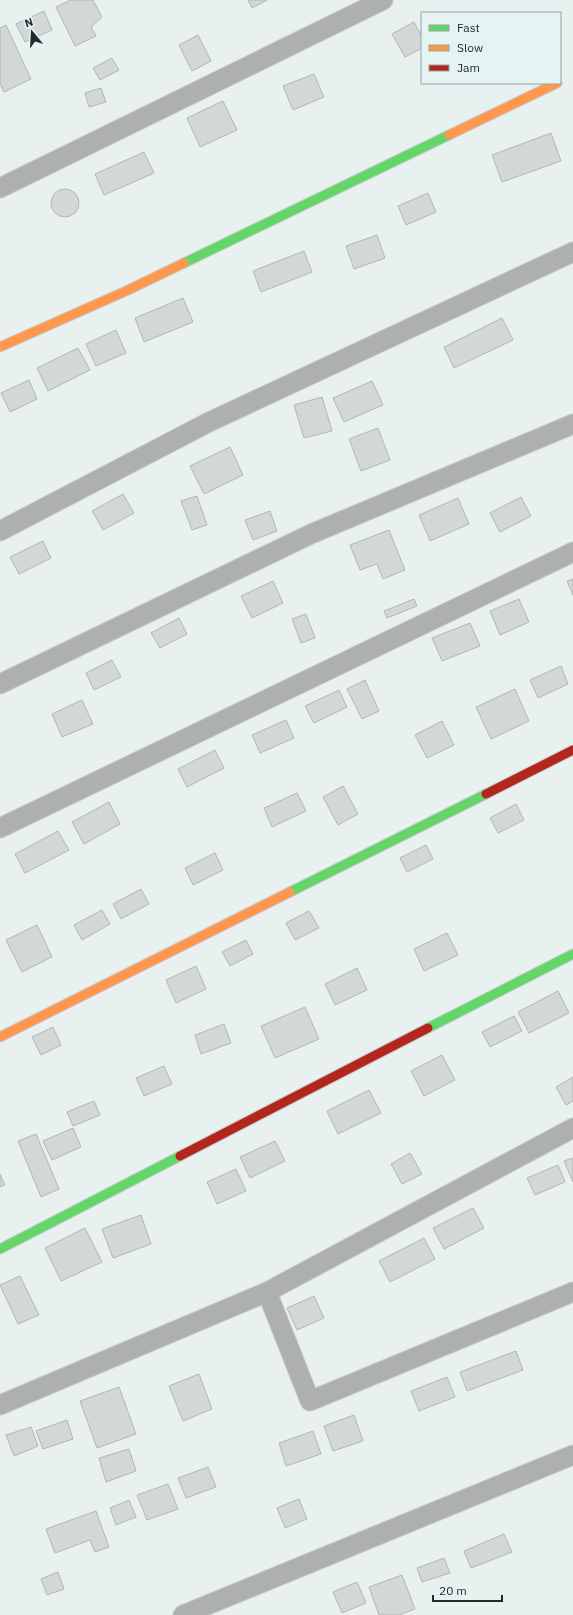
<svg xmlns="http://www.w3.org/2000/svg" width="573" height="1615" viewBox="0 0 573 1615" font-family="'IBM Plex Sans',sans-serif">
<style>
.building{fill:#d2d7d7;stroke:#b1b7b7}
.lines{fill:none;stroke-linecap:round;stroke-linejoin:round}
.street-casing{stroke:#c6cbcb;stroke-width:21}
.fast-casing{stroke:#c6cbcb;stroke-width:11}
.slow-casing{stroke:#c6cbcb;stroke-width:11}
.jam-casing{stroke:#c6cbcb;stroke-width:11}
.street{stroke:#aeb0b0;stroke-width:19}
.fast{stroke:#63d668;stroke-width:9}
.slow{stroke:#ff974d;stroke-width:9}
.jam{stroke:#b3261e;stroke-width:9}
</style>
<rect width="100%" height="100%" fill="#e9f0f0"/>
<g class="building">
<path d="M71 0H93L102 17 91 27 96 36 75 46 56 7Z"/>
<path d="M248 0H267L252 8Z"/>
<path d="M44 11 52 30 25 42 16 24Z"/>
<path d="M414 22 422 37V48L405 57 392 34Z"/>
<path d="M6 25 31 79 4 92 0 84V28Z"/>
<path d="M198 35 211 61 192 71 179 45Z"/>
<path d="M112 58 119 70 100 80 93 68Z"/>
<path d="M314 74 324 97 293 110 283 86Z"/>
<path d="M101 88 106 102 89 107 85 93Z"/>
<path d="M223 101 237 130 200 147 187 118Z"/>
<path d="M551 133 561 161 502 182 492 155Z"/>
<path d="M144 152 154 173 104 195 95 174Z"/>
<circle cx="65" cy="203" r="14"/>
<path d="M428 193 436 212 406 225 398 206Z"/>
<path d="M377 235 385 258 354 269 346 246Z"/>
<path d="M304 251 312 272 261 292 253 271Z"/>
<path d="M183 298 193 322 144 342 135 318Z"/>
<path d="M502 318 513 340 454 368 444 347Z"/>
<path d="M116 330 126 353 96 366 86 344Z"/>
<path d="M78 348 90 370 48 391 37 368Z"/>
<path d="M29 380 37 399 10 412 1 393Z"/>
<path d="M372 381 383 405 344 422 333 398Z"/>
<path d="M322 397 332 431 304 438 294 405Z"/>
<path d="M378 428 390 460 361 471 349 439Z"/>
<path d="M230 447 243 475 204 494 190 466Z"/>
<path d="M123 494 134 513 103 530 92 511Z"/>
<path d="M197 496 207 525 192 530 181 501Z"/>
<path d="M521 497 531 516 500 532 490 513Z"/>
<path d="M458 498 469 524 430 541 419 515Z"/>
<path d="M270 511 277 531 253 540 245 520Z"/>
<path d="M389 530 405 570 383 579 377 564 360 570 350 545Z"/>
<path d="M43 541 51 558 19 574 10 557Z"/>
<path d="M573 579V595L567 581Z"/>
<path d="M273 581 283 603 252 618 241 596Z"/>
<path d="M414 599 417 606 387 618 384 611Z"/>
<path d="M519 599 529 622 500 635 490 611Z"/>
<path d="M306 614 315 638 301 643 292 619Z"/>
<path d="M179 618 187 634 160 648 151 633Z"/>
<path d="M470 623 480 646 442 661 432 638Z"/>
<path d="M112 660 121 677 94 690 86 673Z"/>
<path d="M561 666 568 684 538 698 530 680Z"/>
<path d="M365 680 379 711 362 719 347 689Z"/>
<path d="M515 689 529 721 491 739 476 707Z"/>
<path d="M339 690 347 707 314 723 305 706Z"/>
<path d="M82 700 93 724 62 737 52 714Z"/>
<path d="M286 720 294 738 260 753 252 735Z"/>
<path d="M442 721 454 745 427 758 415 735Z"/>
<path d="M215 750 224 768 187 787 178 769Z"/>
<path d="M343 786 358 814 338 825 323 797Z"/>
<path d="M297 793 306 811 272 827 264 808Z"/>
<path d="M109 802 120 824 84 844 72 822Z"/>
<path d="M516 804 524 820 498 833 490 818Z"/>
<path d="M58 831 69 850 25 873 15 854Z"/>
<path d="M426 845 433 859 407 872 400 858Z"/>
<path d="M215 853 223 870 193 885 185 868Z"/>
<path d="M141 889 149 904 121 919 113 904Z"/>
<path d="M102 910 110 924 82 940 74 925Z"/>
<path d="M309 911 319 928 295 940 286 923Z"/>
<path d="M37 925 52 957 22 972 6 940Z"/>
<path d="M447 933 458 955 424 971 414 949Z"/>
<path d="M246 940 253 954 230 966 222 952Z"/>
<path d="M196 966 206 989 176 1003 166 980Z"/>
<path d="M357 968 367 990 335 1005 325 984Z"/>
<path d="M558 991 569 1013 529 1033 518 1012Z"/>
<path d="M305 1007 319 1039 275 1058 261 1026Z"/>
<path d="M514 1016 522 1031 490 1047 482 1032Z"/>
<path d="M224 1024 231 1043 201 1054 195 1035Z"/>
<path d="M53 1027 61 1045 41 1055 32 1037Z"/>
<path d="M442 1055 455 1080 424 1096 411 1071Z"/>
<path d="M164 1066 172 1084 144 1096 136 1078Z"/>
<path d="M573 1077V1101L566 1105 556 1087Z"/>
<path d="M369 1090 381 1113 338 1134 327 1111Z"/>
<path d="M94 1101 100 1115 73 1126 67 1112Z"/>
<path d="M73 1128 81 1147 52 1160 43 1141Z"/>
<path d="M36 1134 59 1189 41 1197 18 1141Z"/>
<path d="M275 1141 285 1161 250 1178 240 1157Z"/>
<path d="M410 1153 422 1174 402 1184 391 1164Z"/>
<path d="M573 1158V1182L564 1161Z"/>
<path d="M558 1165 565 1182 535 1195 527 1178Z"/>
<path d="M236 1169 246 1191 217 1204 207 1182Z"/>
<path d="M0 1174 5 1185 0 1187Z"/>
<path d="M473 1208 484 1228 444 1249 433 1228Z"/>
<path d="M141 1215 151 1244 113 1258 102 1229Z"/>
<path d="M85 1228 102 1262 61 1281 45 1248Z"/>
<path d="M424 1238 435 1259 390 1282 379 1261Z"/>
<path d="M20 1276 39 1315 18 1324 0 1285Z"/>
<path d="M314 1296 324 1318 297 1330 287 1308Z"/>
<path d="M516 1351 523 1370 467 1391 460 1372Z"/>
<path d="M199 1374 212 1409 183 1421 169 1386Z"/>
<path d="M447 1377 455 1397 419 1411 411 1391Z"/>
<path d="M119 1387 136 1434 97 1448 80 1401Z"/>
<path d="M354 1415 363 1441 333 1451 324 1426Z"/>
<path d="M67 1420 73 1439 43 1449 36 1431Z"/>
<path d="M31 1427 38 1446 14 1456 6 1435Z"/>
<path d="M313 1431 321 1454 286 1466 279 1443Z"/>
<path d="M129 1449 136 1471 106 1482 99 1458Z"/>
<path d="M208 1467 216 1487 186 1498 178 1478Z"/>
<path d="M168 1484 178 1509 147 1520 137 1495Z"/>
<path d="M299 1499 307 1519 285 1528 277 1508Z"/>
<path d="M129 1500 136 1517 116 1525 110 1508Z"/>
<path d="M96 1511 109 1547 95 1552 90 1540 55 1553 46 1529Z"/>
<path d="M504 1534 512 1552 471 1568 464 1551Z"/>
<path d="M444 1558 450 1573 422 1582 417 1568Z"/>
<path d="M58 1572 64 1589 47 1595 41 1579Z"/>
<path d="M402 1575 415 1609 399 1615H379L369 1587Z"/>
<path d="M357 1582 366 1603 342 1613 333 1592Z"/>
</g>
<g class="lines">
<defs>
<g id="street">
<path d="M0 188 383 0"/>
<path d="M0 531 209 422 573 252"/>
<path d="M0 684 311 534 573 424"/>
<path d="M0 828 573 552"/>
<path d="M267 1292 310 1401 573 1292"/>
<path d="M0 1405 267 1292 573 1128"/>
<path d="M183 1615 573 1455"/>
</g>
<g id="fast">
<path d="M184 263 449 135"/>
<path d="M290 892 486 794"/>
<path d="M428 1028 573 954"/>
<path d="M0 1249 180 1156"/>
</g>
<g id="slow">
<path d="M449 135 557 83"/>
<path d="M0 347 126 291 184 263"/>
<path d="M0 1037 290 892"/>
</g>
<g id="jam">
<path d="M486 794 573 750"/>
<path d="M180 1156 428 1028"/>
</g>
</defs>
<use href="#street" class="street-casing"/>
<use href="#fast" class="fast-casing"/>
<use href="#slow" class="slow-casing"/>
<use href="#jam" class="jam-casing"/>
<use href="#street" class="street"/>
<use href="#fast" class="fast"/>
<use href="#slow" class="slow"/>
<use href="#jam" class="jam"/>
</g>
<rect x="421" y="12" width="140" height="72" fill="#e6f3f3" stroke="#98a2a2"/>
<rect x="429" y="25" width="20" height="6" fill="#63d668" stroke="#98a2a2"/>
<text x="457" y="32" font-size="12" fill="#242929">Fast</text>
<rect x="429" y="45" width="20" height="6" fill="#ff974d" stroke="#98a2a2"/>
<text x="457" y="52" font-size="12" fill="#242929">Slow</text>
<rect x="429" y="65" width="20" height="6" fill="#b3261e" stroke="#98a2a2"/>
<text x="457" y="72" font-size="12" fill="#242929">Jam</text>
<g transform="translate(32 32) rotate(342)" stroke="#e6f3f3" stroke-width="3" paint-order="stroke">
<path d="M0-3L7 15L0 10L-7 15Z" fill="#242929"/>
<text y="-6" font-size="11" font-weight="bold" text-anchor="middle" fill="#242929">N</text>
</g>
<path d="M433 1595v6h69v-6" fill="none" stroke="#242929" stroke-width="2"/>
<text x="439" y="1595" font-size="12" fill="#242929" stroke="#e6f3f3" stroke-width="3" paint-order="stroke">20 m</text>
</svg>
